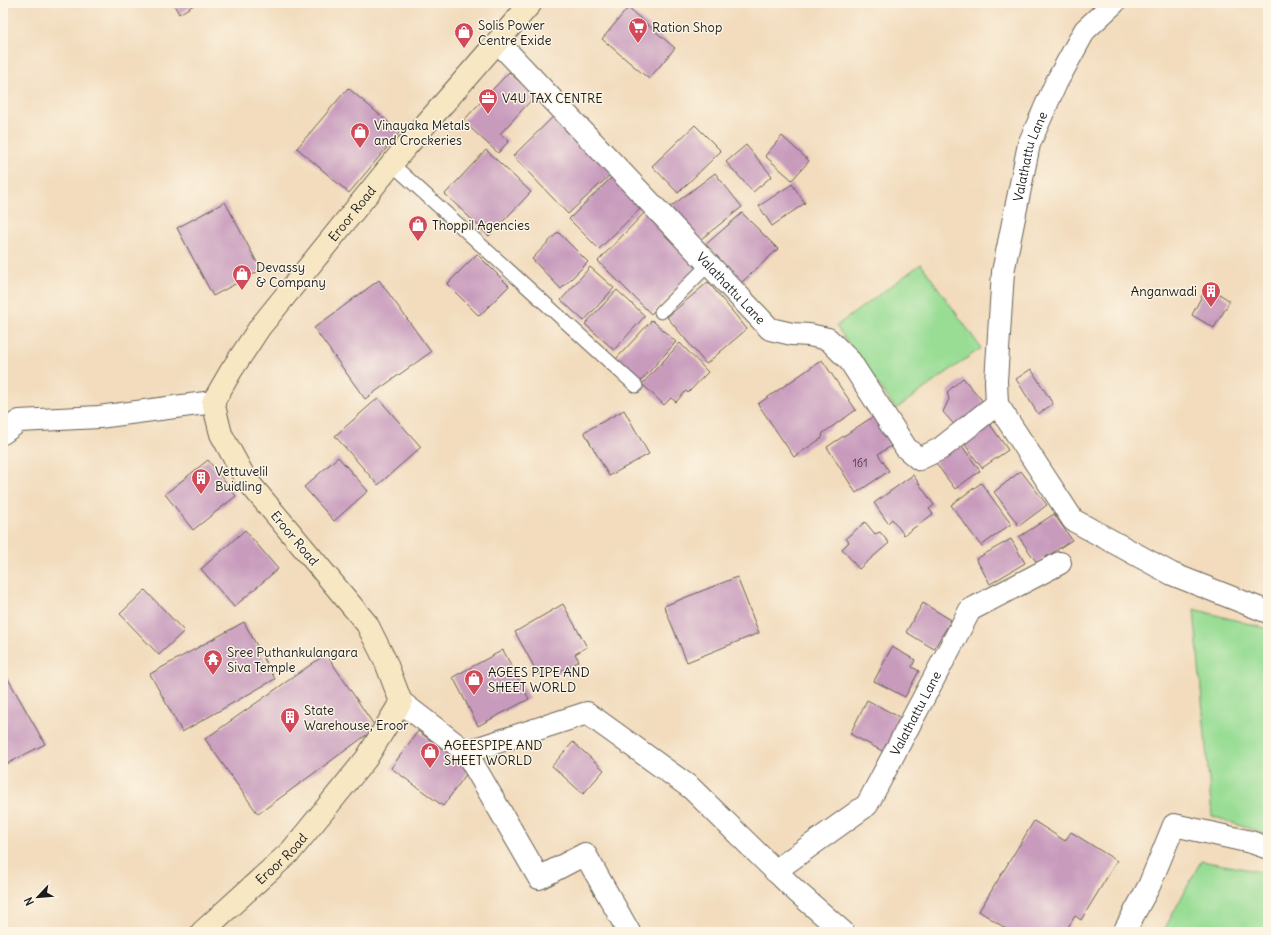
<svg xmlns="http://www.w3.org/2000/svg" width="1271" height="935" viewBox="0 0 1271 935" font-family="Delius,sans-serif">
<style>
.green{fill:#99dd95;stroke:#5a7c58}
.building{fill:#c89bbd}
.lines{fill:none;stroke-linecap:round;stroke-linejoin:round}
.lane-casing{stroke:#675f54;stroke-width:15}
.street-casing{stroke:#675f54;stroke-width:24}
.secondary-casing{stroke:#675f54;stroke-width:24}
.lane{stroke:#fff;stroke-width:13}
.street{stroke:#fff;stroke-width:22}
.secondary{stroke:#f7e8c3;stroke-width:22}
.labels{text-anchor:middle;stroke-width:3;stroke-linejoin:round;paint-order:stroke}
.number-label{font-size:11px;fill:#473c44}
.poi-label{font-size:13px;fill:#1c1c1c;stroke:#fcf5e5;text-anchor:start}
.street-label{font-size:13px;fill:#1c1c1c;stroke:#fcf5e5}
</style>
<rect width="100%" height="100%" fill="#fcf5e5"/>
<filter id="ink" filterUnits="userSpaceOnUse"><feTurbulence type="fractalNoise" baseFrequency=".025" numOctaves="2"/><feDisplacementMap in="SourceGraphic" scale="8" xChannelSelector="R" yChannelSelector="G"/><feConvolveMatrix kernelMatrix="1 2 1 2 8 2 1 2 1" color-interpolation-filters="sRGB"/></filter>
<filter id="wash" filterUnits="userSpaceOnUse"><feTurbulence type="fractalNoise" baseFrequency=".012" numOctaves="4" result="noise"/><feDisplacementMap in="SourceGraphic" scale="16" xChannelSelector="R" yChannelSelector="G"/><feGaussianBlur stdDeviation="0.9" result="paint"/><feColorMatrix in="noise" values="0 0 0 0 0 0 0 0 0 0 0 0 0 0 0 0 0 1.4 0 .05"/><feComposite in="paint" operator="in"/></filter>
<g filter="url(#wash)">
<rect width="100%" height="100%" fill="#f2dcbd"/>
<g class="green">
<path d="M921 264 981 348 896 409 836 326Z"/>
<path d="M1194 609 1268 629V835L1212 816Z"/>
<path d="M1201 861 1268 873V932H1163Z"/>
</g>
<g id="blocks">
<g class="building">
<path d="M173 3H197L179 14Z"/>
<path d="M628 8 675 48 649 79 602 39Z"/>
<path d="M509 72 535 96 500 134 509 141 498 153 463 121Z"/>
<path d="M348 88 400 132 349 193 297 148Z"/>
<path d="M556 114 612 173 568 214 513 156Z"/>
<path d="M695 125 721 151 678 193 652 166Z"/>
<path d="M782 136 809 161 792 180 765 156Z"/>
<path d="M746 145 772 176 753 192 726 162Z"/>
<path d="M486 150 531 192 489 236 445 194Z"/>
<path d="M715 173 742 207 696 243 669 208Z"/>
<path d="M614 175 644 205 599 249 569 219Z"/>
<path d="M792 184 805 203 772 226 759 206Z"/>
<path d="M225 202 261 270 213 296 177 228Z"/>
<path d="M647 210 701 263 651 314 598 261Z"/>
<path d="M742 213 778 249 740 284 704 246Z"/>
<path d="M558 232 588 262 561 289 532 259Z"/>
<path d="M477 254 509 286 479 316 447 284Z"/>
<path d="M590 267 614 288 584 321 561 300Z"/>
<path d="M379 280 431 352 365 399 314 328Z"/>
<path d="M708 282 747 329 706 364 667 317Z"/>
<path d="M1207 286 1230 301 1214 328 1192 315Z"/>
<path d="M617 290 645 316 614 350 585 324Z"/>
<path d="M652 320 676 342 640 382 616 359Z"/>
<path d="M680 343 708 372 688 393 686 391 676 402 671 398 664 405 642 384Z"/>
<path d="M822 360 856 410 823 433 822 438 794 457 758 404Z"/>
<path d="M1031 369 1053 404 1038 414 1016 379Z"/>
<path d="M963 378 986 405 958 429 943 412 949 399 947 392Z"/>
<path d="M378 398 421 447 378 485 335 436Z"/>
<path d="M624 410 649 454 609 476 584 432Z"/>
<path d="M874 416 893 445 878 454 889 471 856 493 827 447Z"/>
<path d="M989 423 1008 450 982 468 963 442Z"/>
<path d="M960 443 980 471 955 489 935 462Z"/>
<path d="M338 457 368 491 334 521 304 487Z"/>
<path d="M208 460 236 496 193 530 165 494Z"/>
<path d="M1021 471 1047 505 1019 526 994 492Z"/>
<path d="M913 475 934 505 929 509 933 514 904 535 892 519 888 523 874 503Z"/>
<path d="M981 483 1011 524 981 546 951 505Z"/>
<path d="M1054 514 1072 540 1037 563 1019 537Z"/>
<path d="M865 522 875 534 880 532 889 543 859 569 842 549 849 542 846 538Z"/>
<path d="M245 530 278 569 234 607 201 569Z"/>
<path d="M1011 539 1025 563 990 584 976 559Z"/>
<path d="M737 577 759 633 687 662 664 606Z"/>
<path d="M145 590 184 631 159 655 120 614Z"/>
<path d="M923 603 951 620 934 649 906 632Z"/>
<path d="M563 604 587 647 575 654 579 661 555 675 551 667 538 674 515 632Z"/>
<path d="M244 622 275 679 182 732 150 674Z"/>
<path d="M892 647 915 660 912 667 919 671 905 697 874 681Z"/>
<path d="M503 650 529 699 478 726 453 677Z"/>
<path d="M326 654 376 728 258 814 205 739Z"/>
<path d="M3 670 45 744 3 766Z"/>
<path d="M867 700 903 719 886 753 850 734Z"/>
<path d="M418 731 470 769 443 806 391 768Z"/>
<path d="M573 742 604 770 583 794 552 766Z"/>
<path d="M1034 821 1065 841 1071 832 1117 861 1081 920 1075 916 1065 932H1007L1008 930 979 911Z"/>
</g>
</g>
</g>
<g filter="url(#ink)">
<use href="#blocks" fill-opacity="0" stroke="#675f54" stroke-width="1"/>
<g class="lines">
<defs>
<g id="lane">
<path d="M392 164 636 386"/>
<path d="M661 312 708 265"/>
</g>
<g id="street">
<path id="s1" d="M498 42 770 329 792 334 809 335 828 339 850 361 906 448 919 459 940 449 997 404 996 381 1003 272 1029 144 1056 83 1085 30 1114 3"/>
<path d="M997 404 1073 520 1172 574 1268 612"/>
<path d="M3 433 19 421 99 417 213 402"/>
<path d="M401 702 466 752 587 713 691 788 796 891 843 932"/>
<path d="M466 752 539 878 585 854 629 932"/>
<path id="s2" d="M775 871 867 805 970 610 1060 563"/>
<path d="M1124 932 1149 886 1174 825 1251 842 1268 848"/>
</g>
<g id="secondary">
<path id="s3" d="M202 932 291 851 366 759 401 702 385 660 367 624 245 478 221 434 213 402 231 371 260 327 404 149 531 3"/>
</g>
</defs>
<use href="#lane" class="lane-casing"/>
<use href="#street" class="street-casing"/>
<use href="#secondary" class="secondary-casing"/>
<use href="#lane" class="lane"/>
<use href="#street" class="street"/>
<use href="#secondary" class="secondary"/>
</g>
</g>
<defs>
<symbol id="supermarket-pin" viewBox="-11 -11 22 30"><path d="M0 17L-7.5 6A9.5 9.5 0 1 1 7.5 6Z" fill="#d1495b" stroke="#fcf5e5"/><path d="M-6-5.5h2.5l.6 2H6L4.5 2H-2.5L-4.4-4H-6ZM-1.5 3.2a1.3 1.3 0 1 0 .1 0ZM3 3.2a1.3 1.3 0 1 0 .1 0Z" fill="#fff"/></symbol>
<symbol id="shop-pin" viewBox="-11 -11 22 30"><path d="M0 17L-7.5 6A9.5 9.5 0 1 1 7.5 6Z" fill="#d1495b" stroke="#fcf5e5"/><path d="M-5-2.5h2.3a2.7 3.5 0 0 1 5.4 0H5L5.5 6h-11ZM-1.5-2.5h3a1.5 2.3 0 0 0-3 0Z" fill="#fff"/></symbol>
<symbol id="office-pin" viewBox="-11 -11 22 30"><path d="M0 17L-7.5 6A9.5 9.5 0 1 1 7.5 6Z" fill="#d1495b" stroke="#fcf5e5"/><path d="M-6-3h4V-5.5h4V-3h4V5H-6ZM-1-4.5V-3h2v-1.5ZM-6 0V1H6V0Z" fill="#fff"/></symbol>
<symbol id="building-pin" viewBox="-11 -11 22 30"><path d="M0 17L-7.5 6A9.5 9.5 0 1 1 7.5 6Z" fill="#d1495b" stroke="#fcf5e5"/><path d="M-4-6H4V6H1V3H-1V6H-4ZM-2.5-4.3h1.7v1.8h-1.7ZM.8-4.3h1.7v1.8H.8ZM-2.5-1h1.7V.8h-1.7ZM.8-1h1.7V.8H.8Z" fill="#fff"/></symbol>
<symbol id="temple-pin" viewBox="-11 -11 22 30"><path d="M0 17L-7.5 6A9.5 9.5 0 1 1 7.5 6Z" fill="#d1495b" stroke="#fcf5e5"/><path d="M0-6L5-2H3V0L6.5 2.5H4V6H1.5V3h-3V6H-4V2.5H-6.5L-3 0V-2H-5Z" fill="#fff"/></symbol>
</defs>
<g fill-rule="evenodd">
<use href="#supermarket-pin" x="627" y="16" width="22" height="30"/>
<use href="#shop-pin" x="453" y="21" width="22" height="30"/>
<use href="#office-pin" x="477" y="87" width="22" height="30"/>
<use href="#shop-pin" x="349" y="121" width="22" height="30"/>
<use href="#shop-pin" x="407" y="214" width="22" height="30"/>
<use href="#shop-pin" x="231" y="263" width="22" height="30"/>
<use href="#building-pin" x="1200" y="280" width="22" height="30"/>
<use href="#building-pin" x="190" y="467" width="22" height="30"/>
<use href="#temple-pin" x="202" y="648" width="22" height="30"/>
<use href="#shop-pin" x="463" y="668" width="22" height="30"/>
<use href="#building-pin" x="279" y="706" width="22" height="30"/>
<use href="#shop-pin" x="419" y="741" width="22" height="30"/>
</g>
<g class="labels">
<g class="number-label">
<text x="860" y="467">161</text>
</g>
<g class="poi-label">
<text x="478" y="30">Solis Power<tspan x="478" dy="15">Centre Exide</tspan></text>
<text x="652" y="32">Ration Shop</text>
<text x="502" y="103">V4U TAX CENTRE</text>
<text x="374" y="130">Vinayaka Metals<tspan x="374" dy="15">and Crockeries</tspan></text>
<text x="432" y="230">Thoppil Agencies</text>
<text x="256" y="272">Devassy<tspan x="256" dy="15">&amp; Company</tspan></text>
<text x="1197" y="296" text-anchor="end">Anganwadi</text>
<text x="215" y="476">Vettuvelil<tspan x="215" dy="15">Buidling</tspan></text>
<text x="227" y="657">Sree Puthankulangara<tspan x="227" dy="15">Siva Temple</tspan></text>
<text x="488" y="677">AGEES PIPE AND<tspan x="488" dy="15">SHEET WORLD</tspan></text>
<text x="304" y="715">State<tspan x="304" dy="15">Warehouse, Eroor</tspan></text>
<text x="444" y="750">AGEESPIPE AND<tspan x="444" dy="15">SHEET WORLD</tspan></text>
</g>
<g class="street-label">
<text dy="5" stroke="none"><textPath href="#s1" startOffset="953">Valathattu Lane</textPath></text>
<text dy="5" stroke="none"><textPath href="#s3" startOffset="899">Eroor Road</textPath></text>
<text dy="5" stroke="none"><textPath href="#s1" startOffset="339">Valathattu Lane</textPath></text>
<text transform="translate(295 538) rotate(50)" y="5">Eroor Road</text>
<text dy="5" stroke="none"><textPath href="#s2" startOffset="217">Valathattu Lane</textPath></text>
<text dy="5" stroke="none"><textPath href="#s3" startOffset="108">Eroor Road</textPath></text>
</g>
</g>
<rect width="1271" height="935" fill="none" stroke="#fcf5e5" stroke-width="16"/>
<g transform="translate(38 897) rotate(244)" stroke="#fcf5e5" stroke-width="3" paint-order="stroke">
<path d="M0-3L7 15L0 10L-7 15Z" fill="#1c1c1c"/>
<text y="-6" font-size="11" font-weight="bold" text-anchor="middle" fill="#1c1c1c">N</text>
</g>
</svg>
